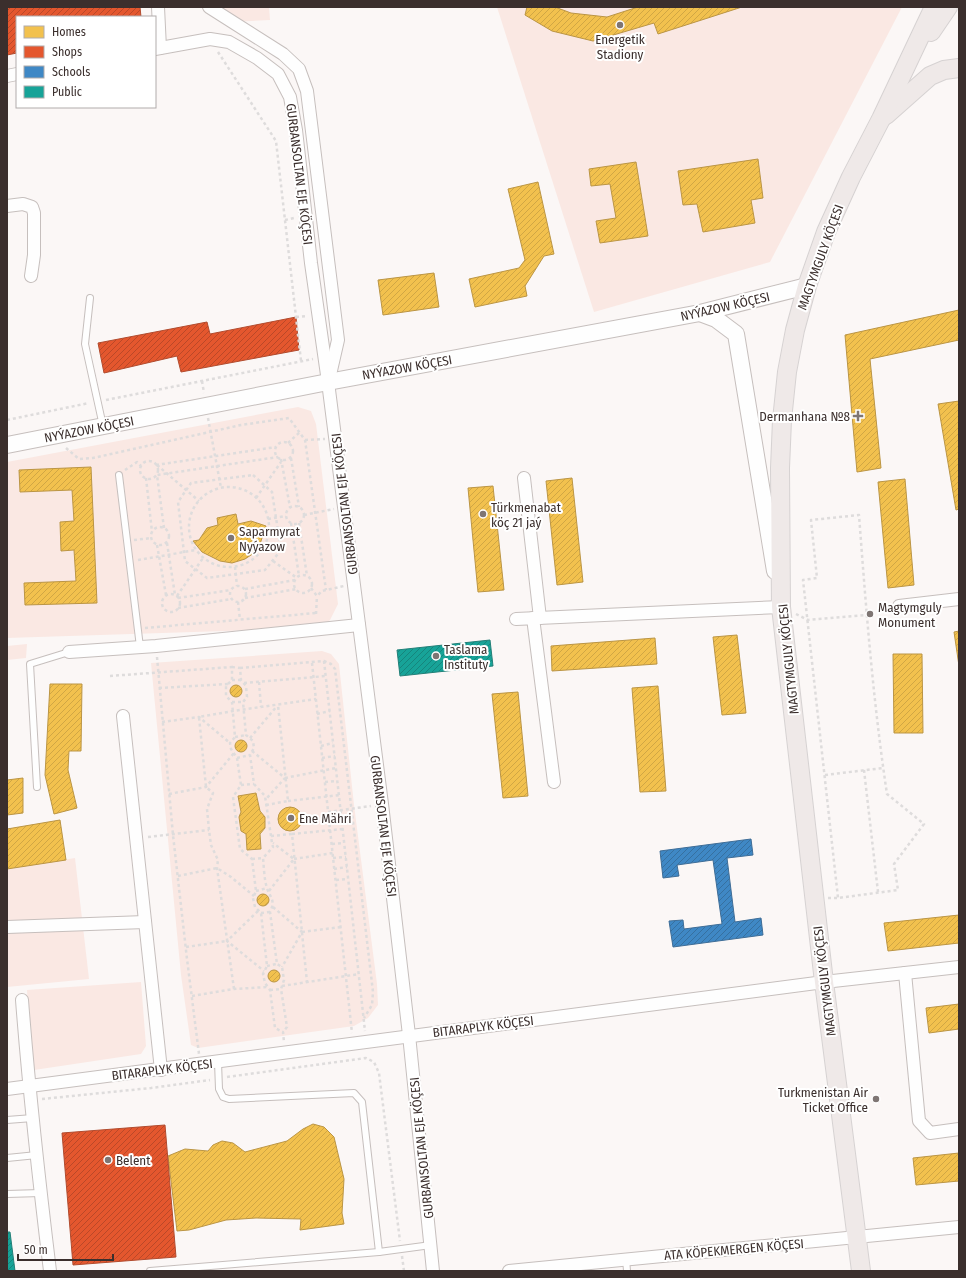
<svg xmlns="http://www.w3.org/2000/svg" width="966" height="1278" viewBox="0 0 966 1278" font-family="'Fira Sans Condensed',sans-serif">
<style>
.park{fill:#fae8e3}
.homes{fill:url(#homes-hatch);stroke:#bb9544}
.shops{fill:url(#shops-hatch);stroke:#b14b2e}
.schools{fill:url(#schools-hatch);stroke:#3e6d97}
.public{fill:url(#public-hatch);stroke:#228078}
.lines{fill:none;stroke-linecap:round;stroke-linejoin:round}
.lane-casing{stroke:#c6bfbd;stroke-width:8}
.street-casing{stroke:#c6bfbd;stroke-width:14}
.secondary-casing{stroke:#c6bfbd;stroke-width:18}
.primary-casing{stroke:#d6d2d2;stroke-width:20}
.path{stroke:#dedcdc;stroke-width:2.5;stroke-dasharray:3 3;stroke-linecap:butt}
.lane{stroke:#fefefe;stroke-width:6}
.street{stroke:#fefefe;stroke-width:12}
.secondary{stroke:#fefefe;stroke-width:16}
.primary{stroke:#efe9e8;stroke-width:18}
.poi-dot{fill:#7e7573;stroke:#fff;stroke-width:1.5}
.labels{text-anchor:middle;stroke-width:4;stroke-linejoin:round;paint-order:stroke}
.poi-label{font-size:13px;fill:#3b2f2d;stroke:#fff;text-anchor:start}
.street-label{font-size:13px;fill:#3b2f2d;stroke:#fff}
</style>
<defs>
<pattern id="homes-hatch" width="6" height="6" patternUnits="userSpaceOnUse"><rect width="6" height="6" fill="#f2c14e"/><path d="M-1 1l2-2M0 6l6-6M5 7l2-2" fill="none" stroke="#d0a644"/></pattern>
<pattern id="shops-hatch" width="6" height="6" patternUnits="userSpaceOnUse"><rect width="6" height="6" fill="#e4572e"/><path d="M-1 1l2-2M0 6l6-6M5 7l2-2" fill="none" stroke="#ba4828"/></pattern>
<pattern id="schools-hatch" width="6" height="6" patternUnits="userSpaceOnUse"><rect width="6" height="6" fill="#3f88c5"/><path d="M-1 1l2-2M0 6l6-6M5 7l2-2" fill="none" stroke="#3670a0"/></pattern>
<pattern id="public-hatch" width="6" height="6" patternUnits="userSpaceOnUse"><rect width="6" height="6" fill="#17a398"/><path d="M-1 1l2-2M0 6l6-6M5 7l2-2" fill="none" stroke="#16857c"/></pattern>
</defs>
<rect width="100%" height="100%" fill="#fbf7f6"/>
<g class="park">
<path d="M209 7H269L270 20 233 22Z"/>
<path d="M497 7H902L770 262 594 312Z"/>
<path d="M298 407 311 411 316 424 338 604 330 620 321 628 7 638V462Z"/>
<path d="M27 644 26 658 7 660V646Z"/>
<path d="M322 651 331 654 339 664 354 805 377 984 378 1005 368 1018 354 1026 198 1048 191 1045 181 975 151 663Z"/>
<path d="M75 858 89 979 7 987V869Z"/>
<path d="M141 982 146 1046 141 1054 34 1070 30 1063 27 990Z"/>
</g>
<g class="homes">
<path d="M527 7H555L571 13 607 17 638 7H742L658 34 654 23 593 41 552 31 525 15Z"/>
<path d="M758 159 763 198 751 200 755 223 703 232 697 204 683 205 678 171Z"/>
<path d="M636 162 648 236 600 243 596 221 616 218 610 184 591 186 589 169Z"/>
<path d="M538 182 554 254 544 256 525 286 527 296 475 307 469 279 519 268 525 260 508 189Z"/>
<path d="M434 273 439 307 383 315 378 280Z"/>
<path d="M959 310V340L870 359 881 468 857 472 845 335Z"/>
<path d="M959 401V509L956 510 938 404Z"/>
<path d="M91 467 97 603 25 605 24 583 76 581 74 550 61 551 60 522 74 521 72 490 20 492 19 470Z"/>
<path d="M572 478 583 582 557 585 546 481Z"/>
<path d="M905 479 914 585 888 588 878 482Z"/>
<path d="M493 486 504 590 478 592 468 488Z"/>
<path d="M236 514 238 524 251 521 266 526 260 544 254 553 245 559 232 563 220 561 202 552 193 541 199 540 207 528 218 525 217 518Z"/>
<path d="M959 631V666L954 632Z"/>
<path d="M737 635 746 713 722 715 713 637Z"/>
<path d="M655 638 657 664 552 671 551 646Z"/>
<path d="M893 654H922L923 733H894Z"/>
<path d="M50 684H82L81 751H69L68 770 77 808 54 814 45 775Z"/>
<circle cx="236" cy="691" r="6"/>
<path d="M658 686 666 791 640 792 632 688Z"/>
<path d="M518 692 528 796 503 798 492 694Z"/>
<circle cx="241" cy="746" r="6"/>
<path d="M23 778V813L7 815V780Z"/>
<path d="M256 793 260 811 265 817V828L260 834 261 849 247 850 246 834 241 831 239 817 241 812 238 796Z"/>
<circle cx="290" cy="819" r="12"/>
<path d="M60 820 66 860 7 869V829Z"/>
<circle cx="263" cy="900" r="6"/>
<path d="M959 915V943L888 951 884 923Z"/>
<circle cx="274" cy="976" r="6"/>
<path d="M959 1004V1029L929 1033 926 1008Z"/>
<path d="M313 1124 324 1127 334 1137 344 1179 342 1213 344 1224 300 1230 301 1219 256 1218 226 1220 189 1230 177 1231 168 1156 185 1149 208 1151 213 1145 222 1141 233 1143 245 1152 287 1141 303 1129Z"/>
<path d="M959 1153V1181L916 1185 913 1158Z"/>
</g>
<g class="shops">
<path d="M7 7H140L141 17H17V53L7 55Z"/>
<path d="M296 317 299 350 181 372 177 356 104 373 98 343 207 322 210 334Z"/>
<path d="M165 1125 176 1257 73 1265 62 1133Z"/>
</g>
<path class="schools" d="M751 839 753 855 727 858 735 922 761 918 763 935 673 947 669 921 683 920 684 929 722 924 713 860 677 865 679 876 663 878 660 851Z"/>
<g class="public">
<path d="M490 640 493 666 400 676 397 650Z"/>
<path d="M7 1232H10L15 1271H7Z"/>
</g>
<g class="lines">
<defs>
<g id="lane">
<path d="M90 298 85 344 103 426"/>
<path d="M119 475 140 647"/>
<path d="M37 787 30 664 69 652"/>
<path d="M218 1062 219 1089 223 1097 229 1099 354 1093 362 1102 379 1252"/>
<path d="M7 1120 33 1118"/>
<path d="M7 1158 37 1155"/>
<path d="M7 1194 41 1193"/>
<path d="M626 1259 627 1271"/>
<path d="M150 1271 379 1252 431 1245"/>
</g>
<g id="street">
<path d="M158 7 160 48"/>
<path d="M209 7 283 54 299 69 307 91 338 340 330 375"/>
<path d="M155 49 210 39 229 42 257 58 278 74 290 97 296 130 311 263 328 382 382 804 409 1035 433 1271"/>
<path d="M7 76 17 74"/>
<path d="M7 206 23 204 32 207 34 213V255L31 276"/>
<path d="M524 478 540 618"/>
<path d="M899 606 959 599"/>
<path d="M533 618 554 782"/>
<path d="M516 619 781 607"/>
<path d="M69 652 156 646 359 625"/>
<path d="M123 716 161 1070"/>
<path d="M7 927 145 922"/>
<path d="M905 973 919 1121 930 1133 959 1129"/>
<path d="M22 1000C29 1091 39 1181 50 1271"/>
<path d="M7 1089 824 982 959 967"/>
<path d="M509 1271C659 1255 809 1243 959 1227"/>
</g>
<g id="secondary">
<path d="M700 313 716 319 736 334 775 571"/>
<path d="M7 445 328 382 700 313 807 286"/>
</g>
<g id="primary">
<path d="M931 32 948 7"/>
<path d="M886 115 930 76 944 70 959 68"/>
<path d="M861 1271 824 982 781 607 780 468 782 420 787 372 795 330 807 286 826 232 851 177 881 119 934 7"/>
</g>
</defs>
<use href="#lane" class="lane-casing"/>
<use href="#street" class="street-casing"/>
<use href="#secondary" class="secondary-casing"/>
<use href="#primary" class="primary-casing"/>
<g class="path">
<path d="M218 52 276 141 301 361"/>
<path d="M285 220 294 218"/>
<path d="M296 317 307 316"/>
<path d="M202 381 204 393"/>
<path d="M106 400 313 359"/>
<path d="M208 418 221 488"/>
<path d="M7 420 89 403"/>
<path d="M305 440 325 439"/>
<circle cx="284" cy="451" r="9"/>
<path d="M288 443 300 432"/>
<path d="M66 448 79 459 93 458 241 425 289 418 305 440 326 590"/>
<path d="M291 458 299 507"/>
<path d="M281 459 290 507"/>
<circle cx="149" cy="470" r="9"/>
<path d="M156 465 276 447"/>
<path d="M157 465 199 501"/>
<path d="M125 470 137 462 141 466"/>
<path d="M253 475 272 492 281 550 265 570 207 578 185 561 178 502 191 483Z"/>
<path d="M146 478 152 532"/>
<circle cx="229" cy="527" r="40"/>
<path d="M256 498 281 462"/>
<circle cx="295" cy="515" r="9"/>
<path d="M304 515 334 509"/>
<path d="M268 519 286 516"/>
<path d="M291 523 299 576"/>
<path d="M299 523 307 576"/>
<circle cx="160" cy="536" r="9"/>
<path d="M164 528 157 475 278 457"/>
<path d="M134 540 152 538"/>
<path d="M167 543 175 595"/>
<path d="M157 545 166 595"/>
<path d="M138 560 196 550"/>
<path d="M273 561 297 578"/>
<path d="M235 567 237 586"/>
<circle cx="303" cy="584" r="9"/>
<circle cx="238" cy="594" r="8"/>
<path d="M311 588 317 596 322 591 344 586"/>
<path d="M245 589 295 580"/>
<circle cx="171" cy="603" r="9"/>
<path d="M177 596 203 558"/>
<path d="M178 598 231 590"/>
<path d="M245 598 297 589"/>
<path d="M238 602 240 620"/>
<path d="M178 608 231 599"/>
<path d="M316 614 317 596"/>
<path d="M796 614 808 620 866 615"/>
<path d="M145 628 316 613"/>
<path d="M157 657 173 835 187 959 199 1054"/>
<path d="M324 661 365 1031"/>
<path d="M312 663 352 1033"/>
<path d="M232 667 240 668 241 680 246 686 247 697 243 702 246 735 253 741 254 748 250 755 254 784 265 796 272 843 273 847 263 858C264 867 264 879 267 888 270 898 276 900 270 912L277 964 282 967 284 980 281 989 287 1027 283 1032"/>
<path d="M240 668 324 661 331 664 335 669 373 992 372 1005 364 1018"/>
<path d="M110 676 232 667V680L226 686V696L232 702 235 737 230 743 231 749 237 758 241 785 233 797 240 849 252 859 256 891 253 898 255 907 261 913 267 966 263 974 265 983 270 990 275 1028 283 1032 284 1042"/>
<path d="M232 680H241"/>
<path d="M259 682 261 707"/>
<path d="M244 683 326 676"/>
<path d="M159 688 228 684"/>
<path d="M232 702H243"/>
<path d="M317 714 330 711"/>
<path d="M162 722 199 717 230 743"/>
<path d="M235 737 246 735"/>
<path d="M250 738 277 706"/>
<path d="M321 746 333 743"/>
<path d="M252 751 285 778 266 799"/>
<path d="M237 758 250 755"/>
<path d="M322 758 335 756"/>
<path d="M864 770 878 892"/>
<path d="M825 775 883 768"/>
<path d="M285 778 336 768"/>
<path d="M325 782 337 781"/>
<path d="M241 785 254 784"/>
<path d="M169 794 206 787 234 753"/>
<path d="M288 801 340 795"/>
<path d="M266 805 288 801 278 705"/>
<path d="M328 812 371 806"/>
<path d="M292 834 343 829"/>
<path d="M271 836 292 834 307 982"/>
<path d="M148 837 209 830"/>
<path d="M332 844 344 843"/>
<path d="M333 858 346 857"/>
<path d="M252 859 263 858"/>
<path d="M294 859 333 853"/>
<path d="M334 869 347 867"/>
<path d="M178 876 217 868 231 877 254 896"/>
<path d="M336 880 348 879"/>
<path d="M256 891 267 888"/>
<path d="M269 891 294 859 273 843"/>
<path d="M828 898H838L898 890 894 864 924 824 887 794C873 701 866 608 859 515L811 520 817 578 803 580 838 898"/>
<path d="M273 907 302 932 282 967"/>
<path d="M258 911 227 941 264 971"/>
<path d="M261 913 270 912"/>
<path d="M302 932 341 927"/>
<path d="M186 947 227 941"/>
<path d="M267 966 276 964"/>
<path d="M282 986 359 974"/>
<path d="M234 989 217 868 218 860 211 845 209 830 207 809 213 793 206 787 199 717 233 711 316 699"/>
<path d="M270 990 281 989"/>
<path d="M192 996 234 989 267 987"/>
<path d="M227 1077 366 1058 374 1062 379 1073 400 1241"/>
<path d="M42 1099 151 1088 210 1080"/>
<path d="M402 1256 404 1271"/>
</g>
<use href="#lane" class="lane"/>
<use href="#street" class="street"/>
<use href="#secondary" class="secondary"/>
<use href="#primary" class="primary"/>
</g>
<g class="poi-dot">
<circle cx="620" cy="25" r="4"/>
<path d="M856 410h4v4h4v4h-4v4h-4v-4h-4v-4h4z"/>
<circle cx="483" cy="514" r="4"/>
<circle cx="231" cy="538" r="4"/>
<circle cx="870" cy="614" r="4"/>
<circle cx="436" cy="656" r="4"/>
<circle cx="291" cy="818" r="4"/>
<circle cx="876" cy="1099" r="4"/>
<circle cx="108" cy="1160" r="4"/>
</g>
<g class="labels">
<g class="poi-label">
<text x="620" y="44" text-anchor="middle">Energetik<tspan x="620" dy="15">Stadiony</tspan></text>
<text x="850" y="421" text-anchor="end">Dermanhana №8</text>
<text x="491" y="512">Türkmenabat<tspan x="491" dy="15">köç 21 jaý</tspan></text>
<text x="239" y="536">Saparmyrat<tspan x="239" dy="15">Nyýazow</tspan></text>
<text x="878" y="612">Magtymguly<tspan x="878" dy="15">Monument</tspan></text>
<text x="444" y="654">Taslama<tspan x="444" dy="15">Instituty</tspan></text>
<text x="299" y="823">Ene Mähri</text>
<text x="868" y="1097" text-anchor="end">Turkmenistan Air<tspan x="868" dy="15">Ticket Office</tspan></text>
<text x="116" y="1165">Belent</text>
</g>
<g class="street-label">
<text transform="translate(300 174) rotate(83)" y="5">GURBANSOLTAN EJE KÖÇESI</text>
<text transform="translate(820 257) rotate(-70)" y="5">MAGTYMGULY KÖÇESI</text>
<text transform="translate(725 306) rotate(-13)" y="5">NYÝAZOW KÖÇESI</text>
<text transform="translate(407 367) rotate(-10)" y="5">NYÝAZOW KÖÇESI</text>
<text transform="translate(89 429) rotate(-11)" y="5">NYÝAZOW KÖÇESI</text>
<text transform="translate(344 504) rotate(-97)" y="5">GURBANSOLTAN EJE KÖÇESI</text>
<text transform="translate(788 659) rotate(-96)" y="5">MAGTYMGULY KÖÇESI</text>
<text transform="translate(384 826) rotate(83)" y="5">GURBANSOLTAN EJE KÖÇESI</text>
<text transform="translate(824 981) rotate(-97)" y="5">MAGTYMGULY KÖÇESI</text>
<text transform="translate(483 1026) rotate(-7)" y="5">BITARAPLYK KÖÇESI</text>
<text transform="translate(162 1069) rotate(-7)" y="5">BITARAPLYK KÖÇESI</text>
<text transform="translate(421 1148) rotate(-96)" y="5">GURBANSOLTAN EJE KÖÇESI</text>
<text transform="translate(734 1249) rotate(-5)" y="5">ATA KÖPEKMERGEN KÖÇESI</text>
</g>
</g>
<rect width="966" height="1278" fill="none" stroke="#3b2f2d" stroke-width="16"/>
<rect x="16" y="16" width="140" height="92" fill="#ffffff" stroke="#b1acab"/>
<rect x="24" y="26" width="20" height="12" fill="#f2c14e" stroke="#b1acab"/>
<text x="52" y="36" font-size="12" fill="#3b2f2d">Homes</text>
<rect x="24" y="46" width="20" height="12" fill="#e4572e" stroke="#b1acab"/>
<text x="52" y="56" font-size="12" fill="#3b2f2d">Shops</text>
<rect x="24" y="66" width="20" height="12" fill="#3f88c5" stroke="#b1acab"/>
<text x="52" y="76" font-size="12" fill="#3b2f2d">Schools</text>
<rect x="24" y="86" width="20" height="12" fill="#17a398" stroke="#b1acab"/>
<text x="52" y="96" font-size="12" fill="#3b2f2d">Public</text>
<path d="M18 1254v6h95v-6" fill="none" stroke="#3b2f2d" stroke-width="2"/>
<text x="24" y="1254" font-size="12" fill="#3b2f2d" stroke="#ffffff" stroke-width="3" paint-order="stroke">50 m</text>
</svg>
